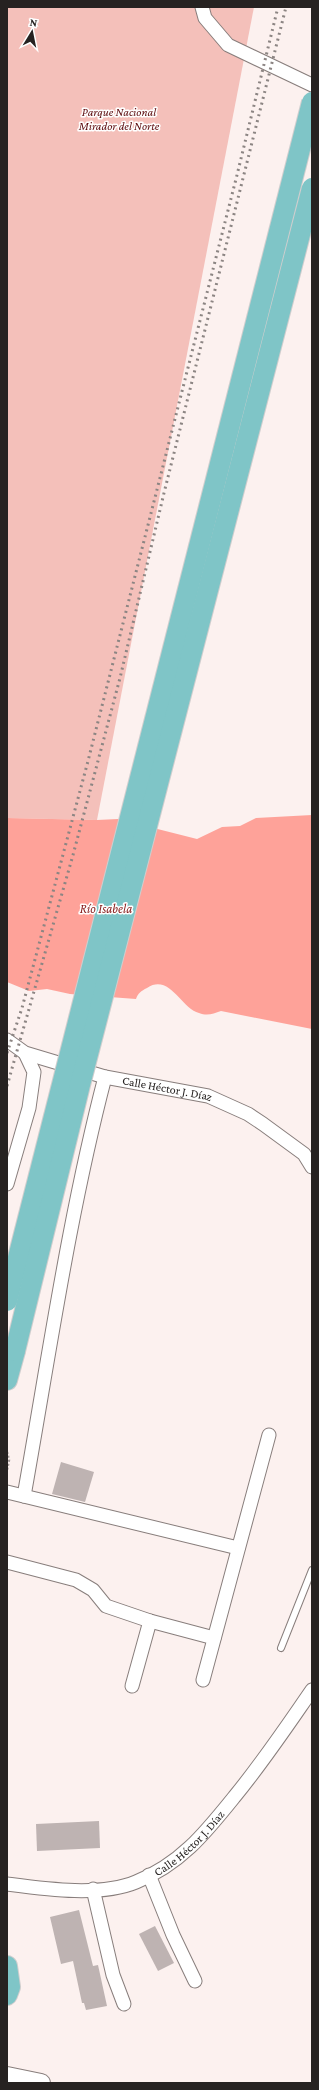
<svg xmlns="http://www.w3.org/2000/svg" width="319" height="2090" viewBox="0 0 319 2090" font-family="'Crimson Pro',serif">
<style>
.green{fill:#f4c0ba}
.water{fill:#fea299}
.building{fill:#beb3b2}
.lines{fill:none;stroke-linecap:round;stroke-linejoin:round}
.lane-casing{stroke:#887e7c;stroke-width:8}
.street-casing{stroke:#887e7c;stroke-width:15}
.secondary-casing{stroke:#887e7c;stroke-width:20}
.primary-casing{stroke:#cfcece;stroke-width:22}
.path{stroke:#a39a99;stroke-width:2.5;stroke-dasharray:2 2;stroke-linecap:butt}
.lane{stroke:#fff;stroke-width:6}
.street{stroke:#fff;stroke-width:13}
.secondary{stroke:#fff;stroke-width:18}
.primary{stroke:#7fc5c7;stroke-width:20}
.rail{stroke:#8c8583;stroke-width:3;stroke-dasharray:2 4;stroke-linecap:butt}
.primary-bridge-casing{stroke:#cfcece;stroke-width:22;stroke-linecap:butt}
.primary-bridge{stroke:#7fc5c7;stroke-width:20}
.labels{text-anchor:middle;stroke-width:3;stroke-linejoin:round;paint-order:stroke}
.park-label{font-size:12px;font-style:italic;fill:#5c0b0d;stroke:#fff}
.street-label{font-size:12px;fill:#262221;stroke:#fff}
.water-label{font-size:13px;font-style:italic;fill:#8a2120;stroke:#fff}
</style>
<rect width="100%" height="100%" fill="#fcf1ef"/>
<path class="green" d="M7 7H254L97 820 7 818Z"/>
<path class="water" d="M312 815V1029L221 1011C213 1014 207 1016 199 1013 181 1009 170 973 147 988 141 991 138 993 136 999L70 994 47 989 29 991 7 982V818L97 820 118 819 197 839 222 827 240 826 256 818Z"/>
<g class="building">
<path d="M61 1462 94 1472 85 1502 52 1494Z"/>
<path d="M99 1821 100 1848 37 1851 36 1824Z"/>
<path d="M79 1910 93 1966 98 1965 107 2006 86 2010 84 2003H82L73 1961 61 1964 50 1917Z"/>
<path d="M155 1926 174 1963 158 1971 139 1934Z"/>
</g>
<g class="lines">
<defs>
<path id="lane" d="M281 1648 312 1570"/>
<g id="street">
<path d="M202 7 205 18 228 45 312 85"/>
<path id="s1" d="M7 1040 25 1053 105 1077 208 1096 248 1114 263 1124 304 1154 312 1167"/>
<path d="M7 1184 29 1108 34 1072 25 1053"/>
<path d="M7 1492 238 1548"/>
<path d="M24 1496C49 1356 69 1215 105 1077"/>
<path d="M7 1562 76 1580 93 1590 106 1606 150 1621 214 1638"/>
<path d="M203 1680 269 1435"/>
<path d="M132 1686 150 1621"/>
<path d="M149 1875 173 1935 195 1981"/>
<path id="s2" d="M7 1884C45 1889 100 1897 136 1882 181 1864 206 1832 235 1796 263 1762 287 1726 312 1690"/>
<path d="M93 1889 113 1975 124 2004"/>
</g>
<path id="secondary" d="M7 2076 41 2083"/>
<g id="primary">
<path d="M7 1380 15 1351"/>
<path d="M7 1966 10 1987 7 1995"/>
</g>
</defs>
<use href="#lane" class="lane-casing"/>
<use href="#street" class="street-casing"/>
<use href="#secondary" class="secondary-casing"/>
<use href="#primary" class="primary-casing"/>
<path class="path" d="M7 1452 9 1460 7 1470"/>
<use href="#lane" class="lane"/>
<use href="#street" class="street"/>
<use href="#secondary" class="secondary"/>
<use href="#primary" class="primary"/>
<g class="rail">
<path d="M7 1053 22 1008 88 761 237 175 278 7"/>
<path d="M7 1086 73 855 120 678 164 493 286 7"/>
</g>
<defs>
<g id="primary-bridge">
<path d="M7 1301 312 102"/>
<path d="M15 1351 80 1085 312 188"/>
</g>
</defs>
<use href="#primary-bridge" class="primary-bridge-casing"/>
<use href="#primary-bridge" class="primary-bridge"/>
</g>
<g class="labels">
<g class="park-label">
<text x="119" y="116">Parque Nacional<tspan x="119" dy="14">Mirador del Norte</tspan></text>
</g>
<g class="street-label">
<text dy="4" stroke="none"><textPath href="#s1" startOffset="169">Calle Héctor J. Díaz</textPath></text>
<text dy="4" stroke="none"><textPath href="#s2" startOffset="197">Calle Héctor J. Díaz</textPath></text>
</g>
<g class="water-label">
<text x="106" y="913">Río Isabela</text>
</g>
</g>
<rect width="319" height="2090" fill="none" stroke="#262221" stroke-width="16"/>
<g transform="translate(32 32) rotate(10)" stroke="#ffffff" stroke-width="3" paint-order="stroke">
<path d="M0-3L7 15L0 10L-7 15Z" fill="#262221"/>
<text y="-6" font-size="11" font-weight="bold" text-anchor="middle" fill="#262221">N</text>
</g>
</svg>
